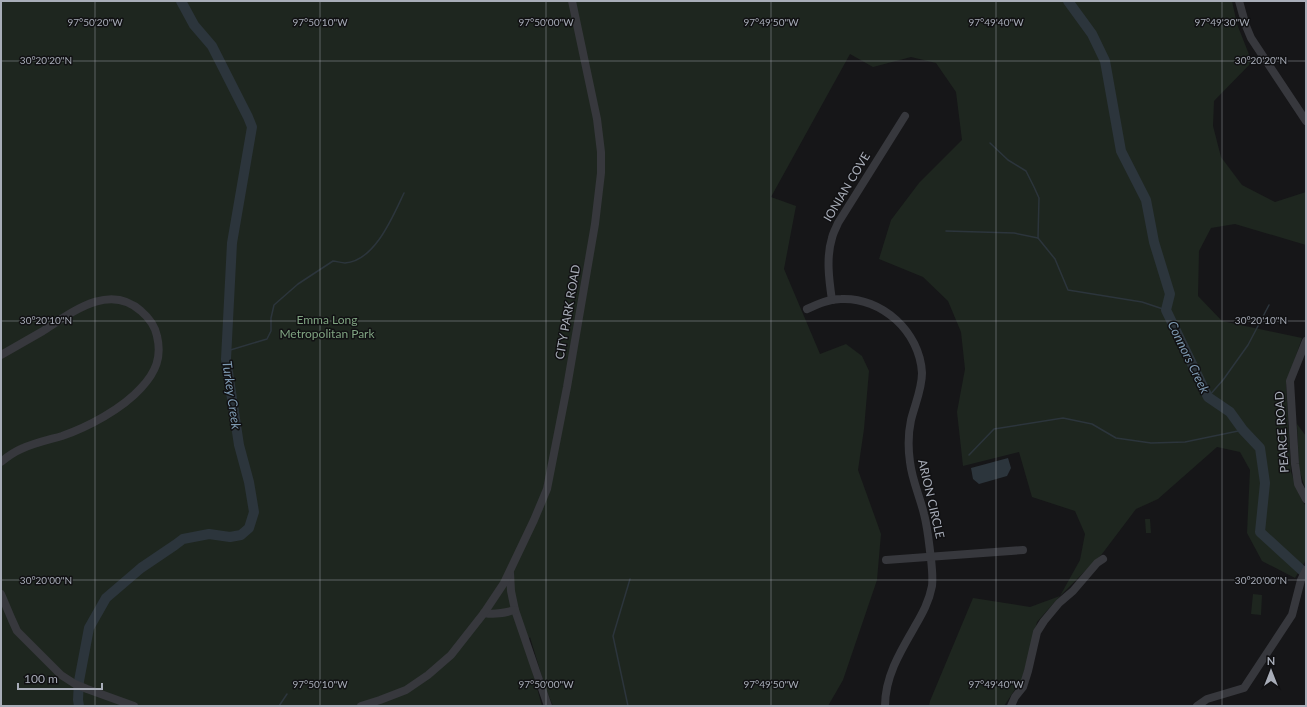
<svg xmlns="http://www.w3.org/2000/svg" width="1307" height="707" viewBox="0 0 1307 707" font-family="Lato,sans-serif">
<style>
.green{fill:#1e261f}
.water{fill:#2c353c}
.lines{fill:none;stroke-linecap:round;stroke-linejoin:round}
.stream{stroke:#2c353c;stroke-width:1.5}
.river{stroke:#2c353c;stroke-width:10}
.minor{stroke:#37383d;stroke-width:8}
.ticks{fill:none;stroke:#a8adb8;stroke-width:1;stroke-opacity:0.45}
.labels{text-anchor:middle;stroke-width:3;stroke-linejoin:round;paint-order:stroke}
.street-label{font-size:12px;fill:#a8adb8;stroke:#111113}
.park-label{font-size:12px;fill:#7fa381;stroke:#111113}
.water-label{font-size:13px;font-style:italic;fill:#7f9bb3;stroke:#111113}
.ticks-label{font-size:10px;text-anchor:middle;fill:#a8adb8;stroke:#111113;stroke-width:3;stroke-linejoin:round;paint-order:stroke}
</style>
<rect width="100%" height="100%" fill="#161618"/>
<g class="green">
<path d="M1 1H1232L1237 24 1252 62 1214 101 1213 126 1221 157 1242 185 1275 202 1306 192V245L1235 224 1211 228 1199 251 1198 296 1222 321 1302 338 1286 385 1291 472 1300 496 1306 507V560L1295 578 1262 561 1247 533 1250 470 1240 452 1217 447 1158 499 1136 509 1102 554 1060 596 1037 622 1022 679 1004 706H929L930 701 973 598 1030 607 1060 596 1080 560 1085 534 1075 511 1032 497 1019 452 963 466 957 412 965 369 961 332 948 301 923 277 879 259 891 220 919 183 962 140 956 92 936 63 911 57 873 67 850 54 771 197 796 206 784 269 820 354 846 344 862 356 869 371 864 429 858 470 881 534 877 580 843 680 828 706H553L545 687 530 637 525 645 542 706H1Z"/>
<path d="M1297 424 1306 436V491L1299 469Z"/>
<path d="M1145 519H1150L1151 533H1146Z"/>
<path d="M1253 594 1262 595 1261 615 1251 614Z"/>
</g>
<path class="water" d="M1008 458 1011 468 1007 476 979 484 973 479 971 468Z"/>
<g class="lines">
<g class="stream">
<path d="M990 143 1008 160 1026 171 1034 187 1039 198 1038 238"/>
<path d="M946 231 1014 233 1038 238 1055 259 1068 290 1142 302 1166 310"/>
<path d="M227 351 267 339 271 331V318L274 305 298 284 333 261C336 261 341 263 345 263 375 261 393 216 404 193"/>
<path d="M1208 397 1223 380 1248 345 1269 305"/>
<path d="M969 455 994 429 1063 418 1092 424 1116 438 1151 443 1185 442 1243 430"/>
<path d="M279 706 287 694"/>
<path d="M628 706 613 636 630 579"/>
</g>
<g class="river">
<path d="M1068 1 1092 34 1105 61 1121 151 1146 200 1154 242 1170 294 1166 310 1208 397 1230 412 1243 430 1260 448 1265 483 1260 532 1306 574"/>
<path d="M79 706 78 700 79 681 89 628 106 598 141 568 175 545 183 539 209 534 230 537 241 535 249 528 254 512 249 482 239 445 226 359 232 243 252 127 248 117 212 46 194 25 181 1"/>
</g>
<g class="minor">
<path d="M1239 1 1246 26 1251 38 1306 121"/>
<path d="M832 300C829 280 826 257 832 238 833 233 836 228 838 223L905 116"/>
<path d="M807 309C818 304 829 299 841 299 882 297 920 332 922 373 922 389 915 404 911 420 908 434 908 448 910 462 912 480 920 497 924 514 928 529 929 544 931 559 932 568 933 577 932 586 929 602 922 614 914 628 900 652 885 677 885 706"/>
<path d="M1306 341 1290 381 1295 464 1298 484 1306 499"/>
<path d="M1 355C15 347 29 339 43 331 71 313 109 282 141 311 148 317 155 326 157 336 162 357 156 372 141 388 122 409 88 427 62 436 48 440 34 443 21 449 14 452 7 457 1 462"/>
<path d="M886 560 1023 550"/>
<path d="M510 573 511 591 515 610 548 706"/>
<path d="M1 594 12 620 17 631 61 675 75 684 87 689 134 706"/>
<path d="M484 613C495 615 504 613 515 610"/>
<path d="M361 706 380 700 406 690 428 675 451 655 484 613 504 583 534 520 547 489 567 387 595 224 601 173V152L597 119 572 1"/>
<path d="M1011 706 1015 697 1023 687 1028 671 1037 632 1044 621 1059 603 1073 591 1097 563 1103 559"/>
<path d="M1197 706 1207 699 1244 688 1292 615 1301 580 1306 570"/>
</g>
</g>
<path class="ticks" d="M95 1V706M320 1V706M546 1V706M771 1V706M996 1V706M1222 1V706M1 61H1306M1 321H1306M1 580H1306"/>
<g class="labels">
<g class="street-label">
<text transform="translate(847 187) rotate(-59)" y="4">IONIAN COVE</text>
<text transform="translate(568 312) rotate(-80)" y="4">CITY PARK ROAD</text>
<text transform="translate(1282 432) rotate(-94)" y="4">PEARCE ROAD</text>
<text transform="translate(931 499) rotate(77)" y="4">ARION CIRCLE</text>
</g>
<g class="park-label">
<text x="327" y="324">Emma Long<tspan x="327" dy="14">Metropolitan Park</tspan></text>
</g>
<g class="water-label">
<text transform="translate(1189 357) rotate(64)" y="5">Connors Creek</text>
<text transform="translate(232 395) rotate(82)" y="5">Turkey Creek</text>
</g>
</g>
<g class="ticks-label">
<text x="95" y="26">97°50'20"W</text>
<text x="320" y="26">97°50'10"W</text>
<text x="546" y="26">97°50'00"W</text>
<text x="771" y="26">97°49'50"W</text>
<text x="996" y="26">97°49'40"W</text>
<text x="1222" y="26">97°49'30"W</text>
<text x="46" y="64">30°20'20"N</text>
<text x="1261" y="64">30°20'20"N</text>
<text x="46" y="324">30°20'10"N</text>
<text x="1261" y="324">30°20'10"N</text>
<text x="46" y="584">30°20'00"N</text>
<text x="1261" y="584">30°20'00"N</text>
<text x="320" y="688">97°50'10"W</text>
<text x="546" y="688">97°50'00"W</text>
<text x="771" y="688">97°49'50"W</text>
<text x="996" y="688">97°49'40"W</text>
</g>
<rect width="1307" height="707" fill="none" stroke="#a8adb8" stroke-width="4"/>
<g transform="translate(1271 671)" stroke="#111113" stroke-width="3" paint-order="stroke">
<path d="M0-3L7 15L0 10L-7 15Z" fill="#a8adb8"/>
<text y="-6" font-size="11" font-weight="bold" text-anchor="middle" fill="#a8adb8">N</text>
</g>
<path d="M18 683v6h84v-6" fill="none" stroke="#a8adb8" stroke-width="2"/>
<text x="24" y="683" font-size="12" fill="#a8adb8" stroke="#111113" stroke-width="3" paint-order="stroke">100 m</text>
</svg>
